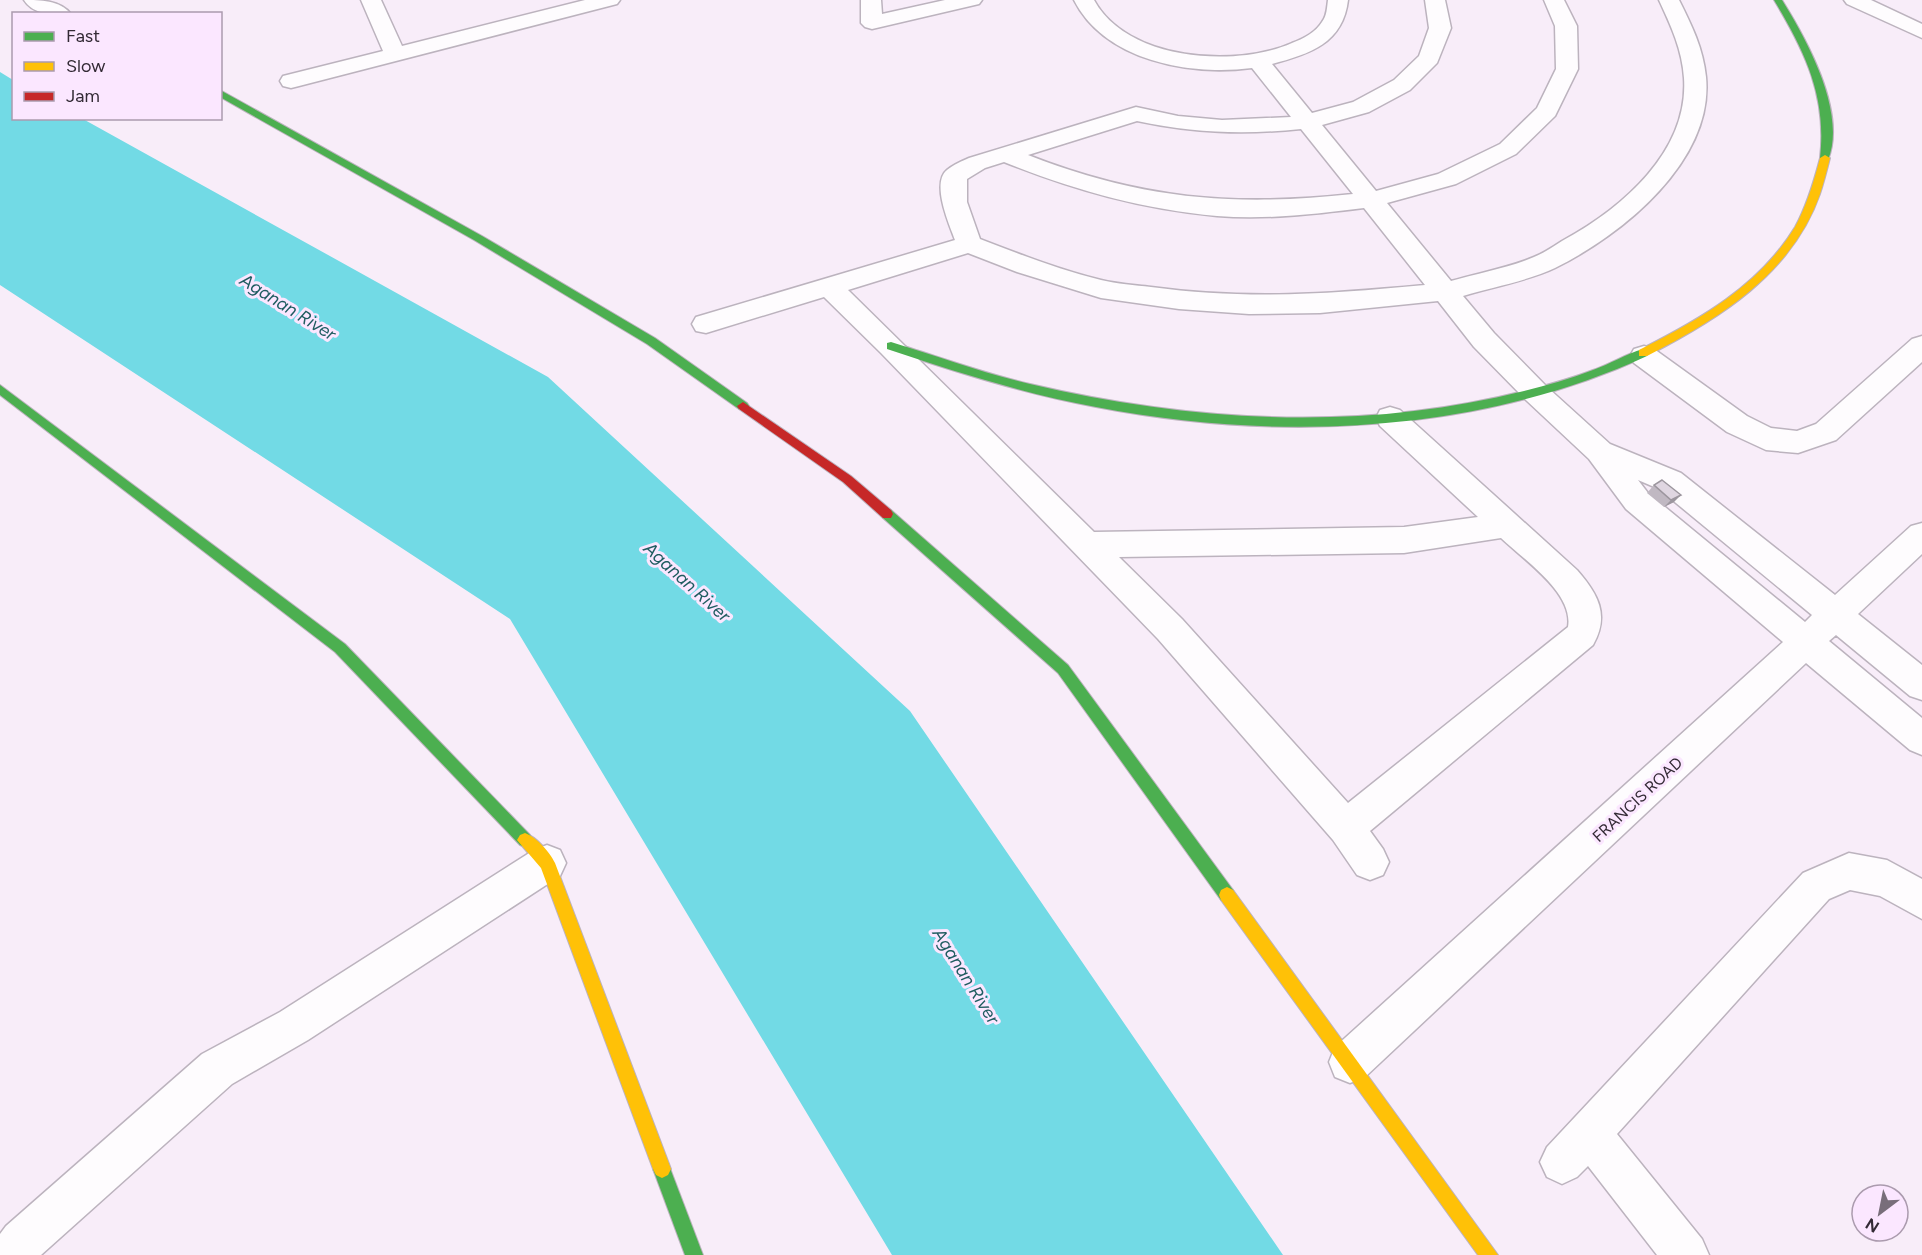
<svg xmlns="http://www.w3.org/2000/svg" width="1922" height="1255" viewBox="0 0 1922 1255" font-family="Figtree,sans-serif">
<style>
.water{fill:#72dae5}
.lines{fill:none;stroke-linecap:round;stroke-linejoin:round}
.street-casing{stroke:#bcb3be;stroke-width:3}
.fast-casing{stroke:#bcb3be;stroke-width:2}
.slow-casing{stroke:#bcb3be;stroke-width:2}
.jam-casing{stroke:#bcb3be;stroke-width:2}
.street{fill:#fefcfe;fill-rule:evenodd}
.fast{fill:#4caf50;fill-rule:evenodd}
.slow{fill:#ffc107;fill-rule:evenodd}
.jam{fill:#c62828;fill-rule:evenodd}
.wall{fill:#c0b8c2}
.shaded-wall{fill:#9c969e}
.building{fill:#dfd6e1;stroke:#9c969e;stroke-width:1.5}
.labels{text-anchor:middle;stroke-width:6;stroke-linejoin:round;paint-order:stroke}
.street-label{font-size:16px;fill:#332a35;stroke:#fbe7ff}
.water-label{font-size:18px;font-style:italic;fill:#1f5c60;stroke:#fbe7ff}
</style>
<rect width="100%" height="100%" fill="#f8edf9"/>
<path class="water" d="M0 72 13 80 14 118 83 119 548 377 910 711 1283 1255H892L510 619 0 285Z"/>
<g class="lines">
<defs>
<g id="street">
<path d="M24 0C40 0 60 0 71 14 54 14 34 16 24 0Z"/>
<path d="M361 0H381L402 46 585 0H620L617 4 299 86 291 88 283 86 280 81 283 76 383 51Z"/>
<path d="M861 0H881L882 14 945 0H982L979 4 872 29 865 27 861 23Z"/>
<path d="M1074 0H1094C1127 61 1236 68 1292 43 1303 39 1316 32 1322 22 1327 16 1327 7 1328 0H1348C1343 43 1310 54 1272 64L1312 113 1353 102 1394 80 1419 56 1429 28 1425 0H1445L1451 28 1437 63 1410 90 1369 112 1322 125 1376 191 1438 174 1500 144 1537 108 1556 69 1555 26 1544 0H1564L1577 26 1578 69 1555 116 1516 154 1456 184 1387 203 1451 281C1478 273 1508 268 1534 257 1544 253 1553 247 1562 241 1621 209 1689 152 1684 78 1682 49 1671 26 1659 0H1679C1692 26 1703 48 1706 77 1714 161 1622 235 1555 268 1531 280 1489 288 1463 296L1494 333 1547 387 1610 444 1681 473 1835 595 1911 526 1922 523V554L1858 614 1922 665V700L1910 696 1836 635 1829 641 1922 718V755L1910 750 1806 663 1365 1077 1350 1083 1335 1077 1329 1062 1335 1047 1783 642 1626 509 1589 459 1527 401 1474 347 1438 301 1320 313 1249 314 1179 309 1101 298 1017 272 968 253 848 290 1094 532 1404 527 1478 517 1380 426 1376 418 1380 410 1390 407 1400 410 1577 570C1598 594 1610 615 1593 645L1370 831 1383 849 1389 862 1383 875 1370 880 1357 875 1333 840 1158 639 881 353 824 297 706 333 696 331 692 324 696 317 955 240C949 224 931 183 947 170 953 165 962 161 969 158L1136 107 1178 116 1222 120 1291 117 1252 68C1190 76 1105 61 1074 0ZM1137 121C1194 133 1243 135 1301 129L1353 194C1233 207 1140 199 1028 155ZM1004 162C1074 190 1141 209 1217 216 1266 220 1316 214 1364 208L1425 285C1330 294 1246 300 1151 287 1135 285 1117 284 1101 280 1060 270 1019 254 980 239L967 202V179L985 168ZM1638 480 1659 489 1812 615 1805 622 1648 493ZM1501 538C1524 560 1574 593 1568 627L1348 803 1182 619 1119 557 1404 553Z"/>
<path d="M1844 0H1871L1922 24V38L1847 4Z"/>
<path d="M1922 336V362L1836 440 1798 453 1766 450 1727 432 1634 363 1630 356 1634 349 1644 346 1654 349 1747 416 1771 428 1797 431 1816 424 1912 339Z"/>
<path d="M547 845 560 850 566 863 560 876 308 1040 232 1084 41 1255H0V1234L6 1226 202 1054 280 1012 534 850Z"/>
<path d="M1849 853 1887 860 1922 879V919L1880 896 1850 890 1829 899 1617 1134 1702 1239 1709 1255H1657L1588 1166 1577 1177 1562 1184 1547 1177 1540 1162 1547 1147 1803 873Z"/>
</g>
<g id="fast">
<path d="M1774 0H1782C1807 40 1847 113 1828 160L1820 158C1827 97 1805 51 1774 0Z"/>
<path d="M220 90 482 236 655 338 747 403 749 406 747 409H739L647 344 474 240 220 97Z"/>
<path d="M891 342C937 356 983 373 1030 384 1192 422 1361 432 1524 391 1547 385 1570 379 1593 370 1610 364 1626 354 1643 349L1649 353 1647 356C1477 434 1278 442 1096 407 1025 394 956 372 887 349V343Z"/>
<path d="M0 385 345 644 530 835 533 840 530 845 525 847 520 845 335 652 0 395Z"/>
<path d="M887 509 891 510 1068 665 1233 890 1235 895 1233 900 1227 903 1221 900 1058 673 883 518 881 514 883 510Z"/>
<path d="M662 1160 668 1163 703 1255H685L653 1169 656 1163Z"/>
</g>
<g id="slow">
<path d="M1825 155 1830 158C1827 170 1824 182 1820 194 1792 274 1719 319 1647 356H1639V350C1699 320 1759 286 1795 227 1807 205 1814 181 1820 158Z"/>
<path d="M525 833C536 837 550 852 555 863L671 1169 668 1175 662 1178 656 1175 653 1169 541 868 517 840 520 835Z"/>
<path d="M1227 887 1233 890 1498 1255H1478L1221 900 1219 895 1221 890Z"/>
</g>
<path id="jam" d="M743 402 851 476 891 510 893 514 891 518H883L843 482 739 409 737 406Z"/>
</defs>
<use href="#street" class="street-casing"/>
<use href="#fast" class="fast-casing"/>
<use href="#slow" class="slow-casing"/>
<use href="#jam" class="jam-casing"/>
<use href="#street" class="street"/>
<use href="#fast" class="fast"/>
<use href="#slow" class="slow"/>
<use href="#jam" class="jam"/>
</g>
<path class="wall" d="M1654 485 1674 502 1664 507 1647 493Z"/>
<path class="shaded-wall" d="M1681 495 1674 502 1664 507 1671 500Z"/>
<path class="building" d="M1662 480 1681 495 1671 500 1654 485Z"/>
<g class="labels">
<g class="street-label">
<text transform="translate(1637 799) rotate(-43)" y="6">FRANCIS ROAD</text>
</g>
<g class="water-label">
<text transform="translate(288 307) rotate(32)" y="6">Aganan River</text>
<text transform="translate(687 582) rotate(42)" y="6">Aganan River</text>
<text transform="translate(966 976) rotate(58)" y="6">Aganan River</text>
</g>
</g>
<rect x="12" y="12" width="210" height="108" fill="#fbe7ff" stroke="#ab9bae" stroke-width="1.5"/>
<rect x="24" y="32" width="30" height="9" fill="#4caf50" stroke="#ab9bae" stroke-width="1.5"/>
<text x="66" y="42" font-size="18" fill="#332a35">Fast</text>
<rect x="24" y="62" width="30" height="9" fill="#ffc107" stroke="#ab9bae" stroke-width="1.5"/>
<text x="66" y="72" font-size="18" fill="#332a35">Slow</text>
<rect x="24" y="92" width="30" height="9" fill="#c62828" stroke="#ab9bae" stroke-width="1.5"/>
<text x="66" y="102" font-size="18" fill="#332a35">Jam</text>
<g transform="translate(1880 1213) rotate(212)"><circle r="28" fill="#fbe7ff" stroke="#ab9bae" stroke-width="1.5"/>
<path d="M0-4.5L10 22L0 15L-10 22Z" fill="#786e7a"/>
<text y="-9" font-size="16" font-weight="bold" text-anchor="middle" fill="#332a35">N</text>
</g>
</svg>
